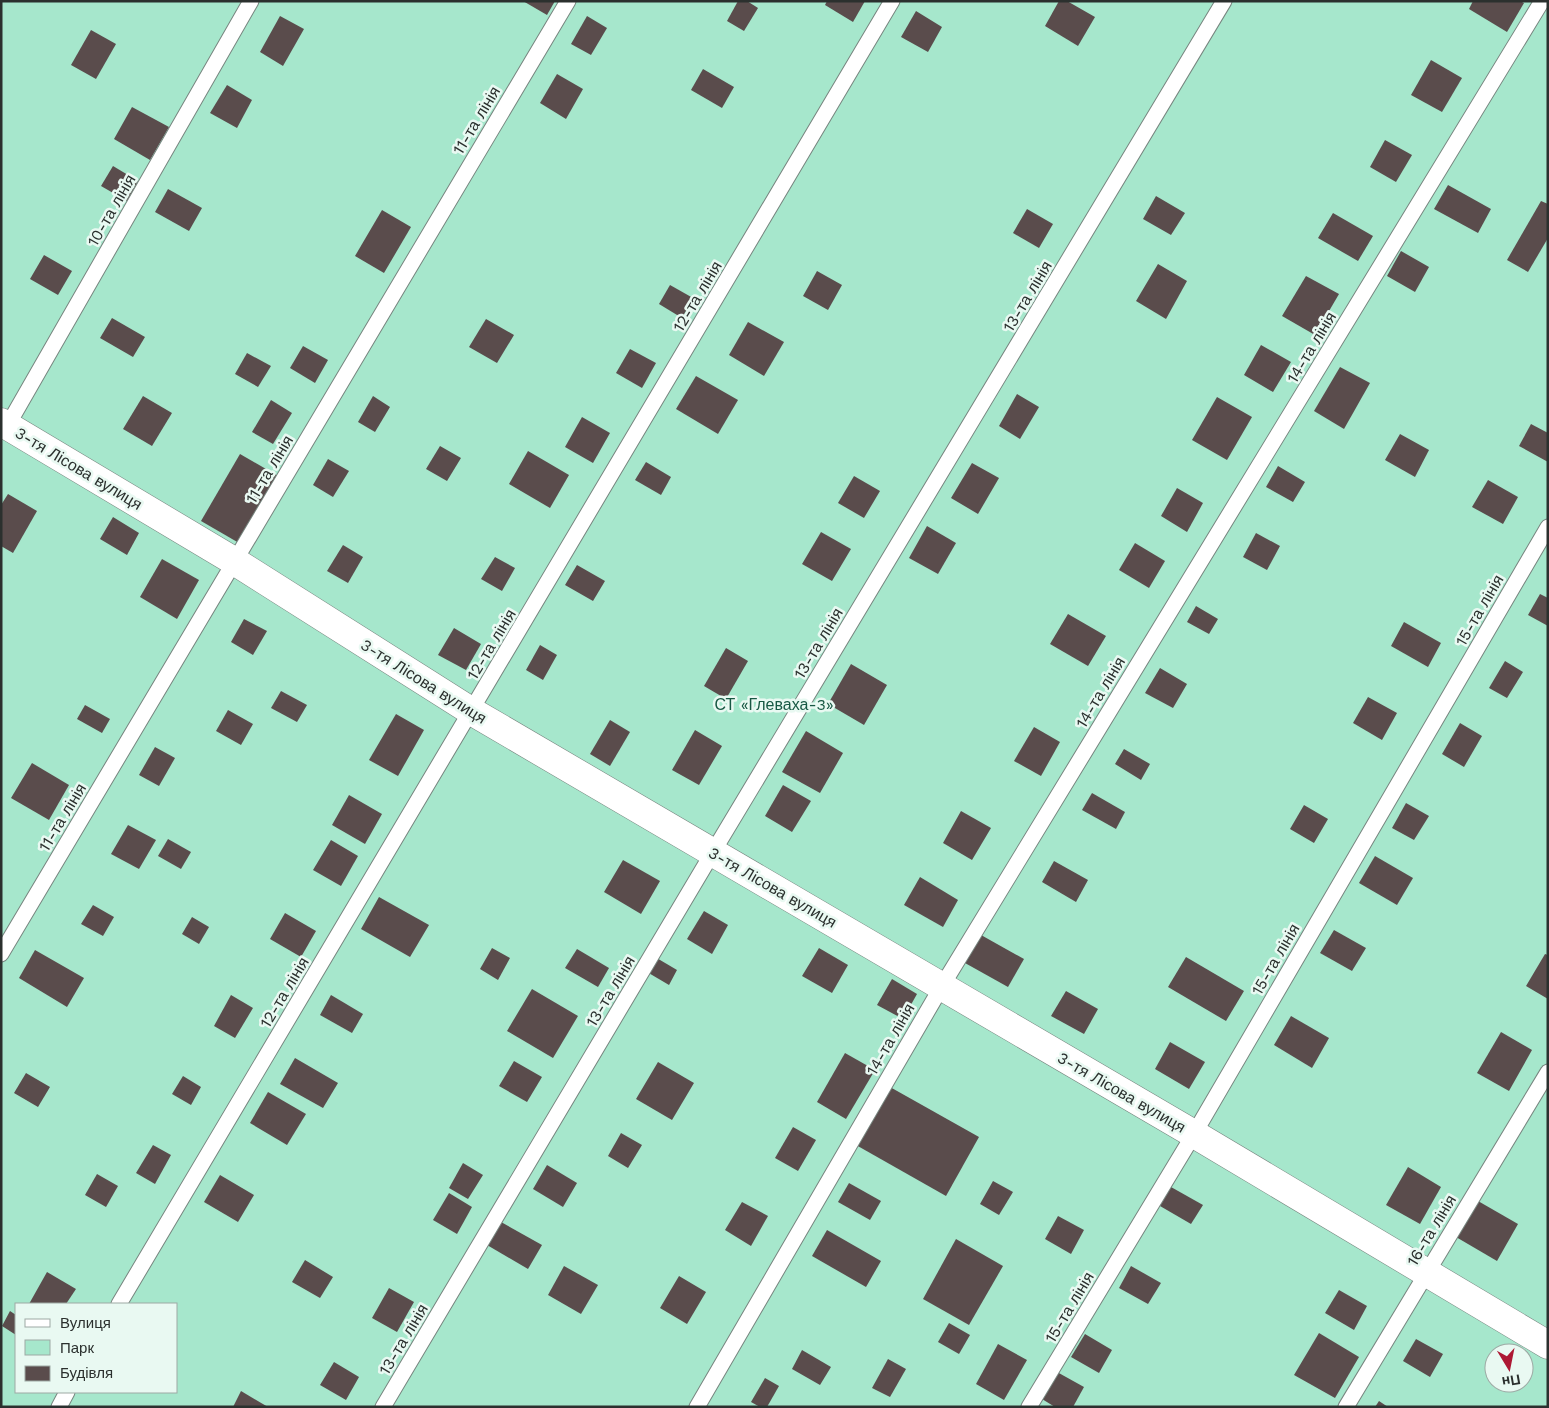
<svg xmlns="http://www.w3.org/2000/svg" width="1549" height="1408" viewBox="0 0 1549 1408" font-family="'Work Sans',sans-serif">
<style>
.green{fill:#a6e7cc;fill-rule:evenodd}
.building{fill:#5a4c4c}
.lines{fill:none;stroke-linecap:round;stroke-linejoin:round}
.service-casing{stroke:#77857f;stroke-width:17}
.minor-casing{stroke:#77857f;stroke-width:29}
.service{stroke:#fff;stroke-width:15}
.minor{stroke:#fff;stroke-width:28}
.labels{text-anchor:middle;stroke-width:5;stroke-linejoin:round;paint-order:stroke}
.street-label{font-size:16px;fill:#2b302e;stroke:#e9f9f2}
.park-label{font-size:16px;fill:#175843;stroke:#e9f9f2}
</style>
<rect width="100%" height="100%" fill="#e9f9f2"/>
<path class="green" d="M1 1H1548V1407H1ZM16 1304H176V1392H16ZM1494 1353H1524V1383H1494Z"/>
<g class="building">
<path d="M523 1H555L547 15Z"/>
<path d="M738 1H747L758 8 744 31 727 21Z"/>
<path d="M827 1H865L853 22 825 5Z"/>
<path d="M1059 1H1067L1095 17 1078 46 1045 26Z"/>
<path d="M1473 1H1520L1524 3 1507 32 1469 9Z"/>
<path d="M916 11 942 27 928 52 901 37Z"/>
<path d="M280 16 304 29 283 66 260 52Z"/>
<path d="M587 16 607 28 591 55 571 44Z"/>
<path d="M91 30 116 44 96 79 71 65Z"/>
<path d="M1431 60 1462 78 1442 112 1411 95Z"/>
<path d="M703 69 734 87 722 108 691 90Z"/>
<path d="M557 74 583 89 566 119 540 103Z"/>
<path d="M227 85 252 100 237 128 210 113Z"/>
<path d="M132 107 169 127 150 160 114 139Z"/>
<path d="M1385 140 1412 155 1396 182 1370 167Z"/>
<path d="M113 166 138 181 127 201 101 186Z"/>
<path d="M1448 185 1491 209 1478 233 1434 209Z"/>
<path d="M168 189 202 208 189 231 155 212Z"/>
<path d="M1156 196 1185 213 1171 235 1143 219Z"/>
<path d="M1541 201 1548 204V238L1528 272 1507 260Z"/>
<path d="M1027 209 1053 224 1039 248 1013 233Z"/>
<path d="M382 210 411 227 384 273 355 256Z"/>
<path d="M1333 213 1373 236 1358 261 1318 238Z"/>
<path d="M1401 251 1429 267 1415 292 1387 276Z"/>
<path d="M44 255 72 271 58 295 30 279Z"/>
<path d="M1158 264 1187 281 1166 319 1136 301Z"/>
<path d="M817 271 842 285 828 310 803 296Z"/>
<path d="M1306 276 1339 294 1315 335 1282 316Z"/>
<path d="M670 285 693 298 682 318 659 304Z"/>
<path d="M112 318 145 337 133 357 100 338Z"/>
<path d="M486 319 514 335 497 363 469 347Z"/>
<path d="M748 322 784 342 764 376 729 355Z"/>
<path d="M1261 345 1291 362 1273 392 1244 375Z"/>
<path d="M303 346 328 360 315 383 290 368Z"/>
<path d="M630 349 656 363 642 388 616 373Z"/>
<path d="M247 353 271 366 258 387 235 374Z"/>
<path d="M1340 367 1370 383 1344 429 1314 411Z"/>
<path d="M696 376 738 400 718 434 676 409Z"/>
<path d="M1017 394 1039 407 1020 439 999 426Z"/>
<path d="M143 396 172 413 152 446 123 429Z"/>
<path d="M373 396 390 407 375 432 358 422Z"/>
<path d="M1217 397 1252 417 1227 460 1192 440Z"/>
<path d="M271 400 292 413 273 444 252 432Z"/>
<path d="M582 417 610 433 593 463 565 447Z"/>
<path d="M1531 424 1548 433V462L1519 446Z"/>
<path d="M1400 434 1429 450 1415 477 1385 460Z"/>
<path d="M440 446 461 458 447 481 426 469Z"/>
<path d="M528 451 569 475 550 508 509 484Z"/>
<path d="M240 454 278 476 239 543 201 521Z"/>
<path d="M328 459 349 471 333 497 313 485Z"/>
<path d="M646 462 671 477 661 495 635 480Z"/>
<path d="M972 463 999 478 978 514 951 498Z"/>
<path d="M1278 466 1305 482 1293 502 1266 487Z"/>
<path d="M854 476 880 491 864 518 838 503Z"/>
<path d="M1488 480 1518 497 1503 524 1472 507Z"/>
<path d="M1177 488 1203 503 1187 532 1161 516Z"/>
<path d="M8 494 37 511 13 553 1 546V505Z"/>
<path d="M113 517 139 533 127 555 100 539Z"/>
<path d="M927 526 956 543 938 574 909 558Z"/>
<path d="M821 532 851 549 832 581 802 564Z"/>
<path d="M1256 533 1280 546 1267 570 1243 557Z"/>
<path d="M1135 543 1165 561 1149 588 1119 570Z"/>
<path d="M343 545 363 557 348 583 327 571Z"/>
<path d="M495 557 515 568 502 591 481 579Z"/>
<path d="M162 559 199 580 177 619 140 597Z"/>
<path d="M577 565 605 581 593 601 565 585Z"/>
<path d="M1540 594 1548 598V626L1528 615Z"/>
<path d="M1196 606 1218 619 1209 634 1187 622Z"/>
<path d="M1068 614 1106 636 1088 666 1050 644Z"/>
<path d="M244 619 267 631 253 655 231 642Z"/>
<path d="M1404 622 1441 643 1428 667 1391 646Z"/>
<path d="M454 628 481 644 466 670 438 655Z"/>
<path d="M540 645 557 655 543 680 526 670Z"/>
<path d="M726 648 748 661 726 699 704 686Z"/>
<path d="M1505 661 1523 672 1507 698 1489 688Z"/>
<path d="M851 664 887 685 864 725 828 704Z"/>
<path d="M1160 668 1187 684 1173 708 1145 693Z"/>
<path d="M281 691 307 705 297 722 271 708Z"/>
<path d="M1368 697 1397 713 1382 740 1353 723Z"/>
<path d="M85 705 110 719 102 733 77 719Z"/>
<path d="M228 710 253 724 241 745 216 731Z"/>
<path d="M396 714 424 730 398 776 369 760Z"/>
<path d="M610 720 630 732 610 766 590 754Z"/>
<path d="M1460 723 1482 736 1464 767 1442 754Z"/>
<path d="M1034 727 1060 742 1041 776 1014 761Z"/>
<path d="M695 730 722 746 699 785 672 770Z"/>
<path d="M806 731 843 753 820 793 782 772Z"/>
<path d="M155 747 175 758 159 786 139 775Z"/>
<path d="M1124 749 1150 764 1141 780 1115 764Z"/>
<path d="M32 763 69 785 49 820 11 798Z"/>
<path d="M783 785 811 801 792 832 765 816Z"/>
<path d="M1092 793 1125 812 1116 829 1082 810Z"/>
<path d="M349 795 382 814 365 844 332 825Z"/>
<path d="M1406 803 1429 816 1414 840 1392 828Z"/>
<path d="M1304 805 1328 819 1314 843 1290 829Z"/>
<path d="M961 811 991 828 972 860 943 843Z"/>
<path d="M128 825 156 840 139 869 111 854Z"/>
<path d="M168 839 191 852 181 869 158 856Z"/>
<path d="M331 840 358 856 341 886 313 870Z"/>
<path d="M1375 856 1413 878 1397 905 1359 883Z"/>
<path d="M623 860 660 881 641 914 604 892Z"/>
<path d="M1054 861 1088 880 1076 902 1042 882Z"/>
<path d="M920 877 958 900 943 927 904 905Z"/>
<path d="M379 897 429 925 410 957 361 929Z"/>
<path d="M93 905 114 917 103 936 81 924Z"/>
<path d="M704 911 728 925 712 954 687 939Z"/>
<path d="M285 913 316 931 301 957 270 939Z"/>
<path d="M192 917 209 927 199 944 182 934Z"/>
<path d="M1334 930 1366 948 1352 971 1320 953Z"/>
<path d="M981 935 1024 959 1008 987 965 963Z"/>
<path d="M492 948 510 958 498 980 480 969Z"/>
<path d="M819 948 848 965 832 993 802 976Z"/>
<path d="M577 949 609 968 598 987 565 968Z"/>
<path d="M35 950 84 978 67 1007 19 978Z"/>
<path d="M1545 954 1548 955V999L1526 986Z"/>
<path d="M655 957 677 970 669 985 647 972Z"/>
<path d="M1186 957 1244 991 1226 1021 1168 987Z"/>
<path d="M892 979 917 994 903 1019 877 1005Z"/>
<path d="M532 989 578 1016 553 1058 507 1031Z"/>
<path d="M1066 991 1098 1009 1084 1034 1051 1016Z"/>
<path d="M231 995 253 1008 235 1038 214 1026Z"/>
<path d="M331 995 363 1014 352 1033 320 1015Z"/>
<path d="M1291 1016 1329 1038 1312 1068 1274 1045Z"/>
<path d="M1501 1032 1532 1050 1509 1091 1477 1073Z"/>
<path d="M1170 1042 1205 1062 1189 1089 1155 1069Z"/>
<path d="M845 1053 875 1070 846 1119 817 1102Z"/>
<path d="M295 1058 338 1083 323 1108 280 1084Z"/>
<path d="M514 1061 542 1077 527 1102 499 1086Z"/>
<path d="M658 1062 694 1083 672 1120 636 1099Z"/>
<path d="M26 1073 50 1087 38 1107 14 1093Z"/>
<path d="M183 1076 201 1087 191 1105 172 1094Z"/>
<path d="M890 1087 979 1137 946 1196 856 1145Z"/>
<path d="M268 1092 306 1114 287 1145 250 1123Z"/>
<path d="M793 1127 816 1140 798 1171 775 1158Z"/>
<path d="M621 1133 642 1145 628 1168 608 1156Z"/>
<path d="M153 1145 171 1155 155 1184 136 1173Z"/>
<path d="M463 1163 483 1175 468 1199 449 1188Z"/>
<path d="M547 1165 577 1183 563 1207 533 1189Z"/>
<path d="M1408 1167 1441 1187 1420 1224 1386 1205Z"/>
<path d="M97 1174 118 1186 106 1207 85 1195Z"/>
<path d="M220 1175 254 1195 238 1222 204 1202Z"/>
<path d="M993 1181 1013 1192 999 1215 980 1204Z"/>
<path d="M849 1183 881 1201 870 1220 838 1202Z"/>
<path d="M1171 1187 1203 1205 1191 1224 1160 1206Z"/>
<path d="M449 1193 472 1207 457 1234 433 1220Z"/>
<path d="M1478 1201 1518 1224 1497 1261 1456 1237Z"/>
<path d="M742 1202 768 1216 751 1246 725 1230Z"/>
<path d="M1058 1216 1084 1230 1071 1254 1045 1239Z"/>
<path d="M501 1222 542 1245 528 1269 487 1245Z"/>
<path d="M827 1230 881 1261 866 1287 812 1256Z"/>
<path d="M956 1239 1003 1266 969 1325 923 1299Z"/>
<path d="M305 1260 333 1277 320 1298 292 1282Z"/>
<path d="M564 1266 598 1285 581 1314 548 1295Z"/>
<path d="M1131 1266 1161 1283 1148 1304 1119 1288Z"/>
<path d="M47 1272 76 1289 66 1304H29Z"/>
<path d="M679 1276 706 1292 687 1324 660 1308Z"/>
<path d="M389 1288 414 1302 397 1332 372 1318Z"/>
<path d="M1339 1290 1367 1306 1354 1330 1325 1313Z"/>
<path d="M10 1311 16 1315V1335L2 1326Z"/>
<path d="M949 1323 970 1335 959 1354 938 1342Z"/>
<path d="M1319 1333 1359 1357 1335 1398 1294 1375Z"/>
<path d="M1085 1334 1112 1350 1099 1373 1071 1357Z"/>
<path d="M1416 1339 1443 1354 1430 1377 1403 1361Z"/>
<path d="M998 1344 1027 1360 1004 1400 976 1384Z"/>
<path d="M802 1350 831 1367 820 1385 792 1369Z"/>
<path d="M888 1359 906 1369 890 1397 872 1388Z"/>
<path d="M334 1362 359 1377 346 1400 320 1385Z"/>
<path d="M1057 1372 1084 1387 1073 1407H1055L1042 1399Z"/>
<path d="M765 1378 779 1386 767 1407H760L751 1402Z"/>
<path d="M241 1391 268 1407H233Z"/>
<path d="M1379 1401 1388 1407H1375Z"/>
</g>
<g class="lines">
<defs>
<g id="service">
<path d="M5 430 251 1"/>
<path d="M1 954 568 1"/>
<path d="M119 1304 892 1"/>
<path d="M59 1407 67 1392"/>
<path d="M383 1407 713 852 1224 1"/>
<path d="M697 1407 942 986 1542 1"/>
<path d="M1029 1407 1194 1134 1548 527"/>
<path d="M1346 1407 1548 1072"/>
</g>
<path id="minor" d="M1 422 234 561 471 711 1194 1134 1548 1345"/>
</defs>
<use href="#service" class="service-casing"/>
<use href="#minor" class="minor-casing"/>
<use href="#service" class="service"/>
<use href="#minor" class="minor"/>
</g>
<g class="labels">
<g class="street-label">
<text transform="translate(476 120) rotate(-59)" y="6">11-та лінія</text>
<text transform="translate(111 210) rotate(-60)" y="6">10-та лінія</text>
<text transform="translate(697 296) rotate(-59)" y="6">12-та лінія</text>
<text transform="translate(1027 296) rotate(-59)" y="6">13-та лінія</text>
<text transform="translate(1311 347) rotate(-59)" y="6">14-та лінія</text>
<text transform="translate(79 468) rotate(31)" y="6">3-тя Лісова вулиця</text>
<text transform="translate(269 469) rotate(-59)" y="6">11-та лінія</text>
<text transform="translate(1479 610) rotate(-60)" y="6">15-та лінія</text>
<text transform="translate(818 643) rotate(-59)" y="6">13-та лінія</text>
<text transform="translate(491 644) rotate(-59)" y="6">12-та лінія</text>
<text transform="translate(424 681) rotate(32)" y="6">3-тя Лісова вулиця</text>
<text transform="translate(1100 692) rotate(-59)" y="6">14-та лінія</text>
<text transform="translate(62 817) rotate(-59)" y="6">11-та лінія</text>
<text transform="translate(773 887) rotate(30)" y="6">3-тя Лісова вулиця</text>
<text transform="translate(1275 959) rotate(-60)" y="6">15-та лінія</text>
<text transform="translate(610 991) rotate(-59)" y="6">13-та лінія</text>
<text transform="translate(284 992) rotate(-59)" y="6">12-та лінія</text>
<text transform="translate(890 1039) rotate(-60)" y="6">14-та лінія</text>
<text transform="translate(1122 1092) rotate(30)" y="6">3-тя Лісова вулиця</text>
<text transform="translate(1431 1230) rotate(-59)" y="6">16-та лінія</text>
<text transform="translate(1069 1307) rotate(-59)" y="6">15-та лінія</text>
<text transform="translate(403 1339) rotate(-59)" y="6">13-та лінія</text>
</g>
<g class="park-label">
<text x="774" y="710">СТ «Глеваха-3»</text>
</g>
</g>
<rect width="1549" height="1408" fill="none" stroke="#2b302e" stroke-width="5"/>
<rect x="15" y="1303" width="162" height="90" fill="#e9f9f2" stroke="#9da9a4"/>
<rect x="25" y="1319" width="25" height="8" fill="#ffffff" stroke="#9da9a4"/>
<text x="60" y="1328" font-size="15" fill="#2b302e">Вулиця</text>
<rect x="25" y="1340" width="25" height="15" fill="#a6e7cc" stroke="#9da9a4"/>
<text x="60" y="1353" font-size="15" fill="#2b302e">Парк</text>
<rect x="25" y="1366" width="25" height="15" fill="#5a4c4c" stroke="#9da9a4"/>
<text x="60" y="1378" font-size="15" fill="#2b302e">Будівля</text>
<g transform="translate(1509 1368) rotate(170)"><circle r="24" fill="#e9f9f2" stroke="#9da9a4"/>
<path d="M0-4L9 19L0 12L-9 19Z" fill="#ad1834"/>
<text y="-8" font-size="14" font-weight="bold" text-anchor="middle" fill="#2b302e">Пн</text>
</g>
</svg>
